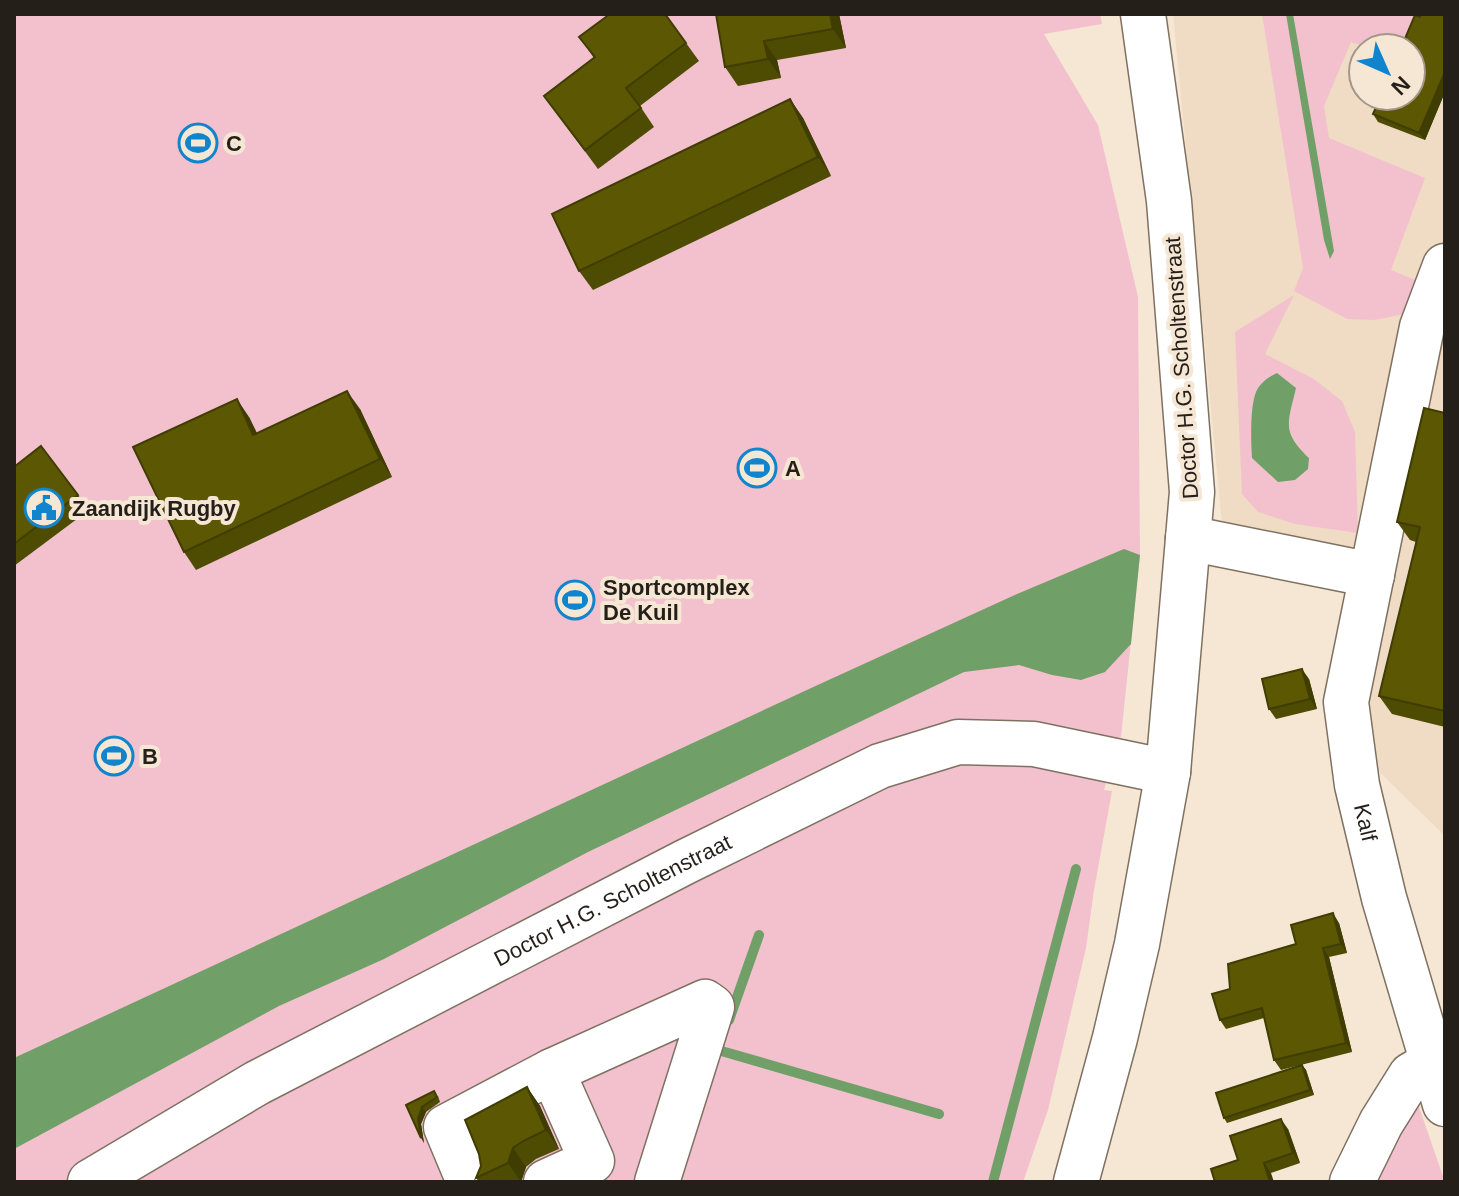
<svg xmlns="http://www.w3.org/2000/svg" width="1459" height="1196" viewBox="0 0 1459 1196" font-family="Helvetica,sans-serif">
<style>
.built{fill:#f0dcc4;fill-rule:evenodd}
.green{fill:#f2c1cd;fill-rule:evenodd}
.water{fill:#709f68}
.lines{fill:none;stroke-linecap:round;stroke-linejoin:round}
.stream{stroke:#709f68;stroke-width:10}
.minor-casing{stroke:#7f7162;stroke-width:47}
.major-casing{stroke:#7f7162;stroke-width:47}
.minor{stroke:#fff;stroke-width:44}
.major{stroke:#fff;stroke-width:44}
.wall{fill:#4e4b03}
.shaded-wall{fill:#403d02}
.building{fill:#5b5703;stroke:#403d02;stroke-width:2}
.labels{text-anchor:middle;stroke-width:8;stroke-linejoin:round;paint-order:stroke}
.poi-label{font-size:22px;font-weight:bold;fill:#251f19;stroke:#f6e7d5;text-anchor:start}
.street-label{font-size:22px;fill:#251f19;stroke:#f6e7d5}
</style>
<rect width="100%" height="100%" fill="#f6e7d5"/>
<path class="built" d="M1173 14H1445V836L1368 761 1348 595 1225 555ZM1363 48H1411V96H1363Z"/>
<g class="green">
<path d="M14 14H1100L1102 24 1044 34 1098 125 1138 297 1140 555 1121 737 1118 738 1104 790 1112 791 1094 890 1086 948 1048 1110 1023 1182H14Z"/>
<path d="M1262 14H1445L1409 48H1369L1351 42 1324 106 1329 138 1425 178 1391 270 1427 285 1405 314 1374 320 1347 319 1294 291 1303 268Z"/>
<path d="M1294 295 1265 354 1314 379 1342 401 1355 432 1358 533 1295 524 1258 512 1242 494 1235 332ZM1293 401C1284 427 1290 439 1309 458L1251 442Z"/>
<path d="M1412 1087 1445 1182H1362Z"/>
</g>
<g class="water">
<path d="M1286 14H1293L1334 251 1330 259 1324 240Z"/>
<path d="M1277 373 1296 388C1288 423 1281 431 1309 458L1308 469 1295 480 1278 482 1252 458C1251 442 1250 411 1255 395 1258 384 1268 377 1277 373Z"/>
<path d="M1124 549 1140 555 1131 644 1105 672 1081 680 1052 675 1019 665 964 672 588 852 384 959 279 1006 14 1149V1058L822 683 1017 594Z"/>
</g>
<g class="lines">
<g class="stream">
<path d="M729 1020 759 935"/>
<path d="M720 1043 718 1050 939 1114"/>
<path d="M993 1182 1076 869"/>
</g>
<defs>
<g id="minor">
<path id="s1" d="M1445 266 1422 327 1346 702 1357 785 1384 898 1445 1104"/>
<path d="M1188 538 1372 575"/>
<path id="s2" d="M90 1182 257 1083 685 862 880 766 958 742 1034 744 1168 772"/>
<path d="M469 1182 446 1127 552 1071 705 1002 712 1007 657 1182"/>
<path d="M546 1182 592 1161 552 1071"/>
<path d="M1352 1182 1381 1123 1411 1075 1432 1063"/>
</g>
<path id="major" d="M1076 1182 1115 1038 1137 944 1168 772 1192 492 1169 201 1143 14"/>
</defs>
<use href="#minor" class="minor-casing"/>
<use href="#major" class="major-casing"/>
<use href="#minor" class="minor"/>
<use href="#major" class="major"/>
</g>
<g class="wall">
<path d="M716 14H839L846 48 777 60 781 78 738 86 725 67Z"/>
<path d="M1445 14V92L1425 140 1378 122 1373 114 1420 17Z"/>
<path d="M579 37 686 43 699 61 640 106 654 127 598 169 544 96 594 58Z"/>
<path d="M790 99 803 118 831 176 593 290 579 271Z"/>
<path d="M360 409 392 477 196 570 184 552 249 417 257 433Z"/>
<path d="M1445 413V727L1392 714 1379 696 1416 542 1410 540 1397 522Z"/>
<path d="M14 467 78 495 89 510 14 566Z"/>
<path d="M1309 679 1317 709 1276 719 1269 709Z"/>
<path d="M1339 923 1347 953 1329 957 1352 1052 1281 1070 1274 1060 1264 1018 1226 1029 1220 1020 1230 989 1296 944Z"/>
<path d="M1302 1065 1306 1070 1314 1095 1227 1123 1224 1118Z"/>
<path d="M527 1087 540 1106 559 1149 536 1159 526 1167 521 1182H479L476 1178Z"/>
<path d="M438 1096 440 1102 426 1112 421 1124 424 1143 406 1105Z"/>
<path d="M1288 1129 1300 1163 1271 1173 1238 1160Z"/>
</g>
<g class="shaded-wall">
<path d="M830 14H839L846 48 833 29Z"/>
<path d="M764 41 777 60 781 78 768 59Z"/>
<path d="M1445 72V92L1425 140 1419 133Z"/>
<path d="M790 99 803 118 831 176 818 157Z"/>
<path d="M347 391 360 409 392 477 380 459Z"/>
<path d="M237 399 249 417 266 453 253 435Z"/>
<path d="M1302 669 1309 679 1317 709 1310 699Z"/>
<path d="M1333 913 1339 923 1347 953 1341 944Z"/>
<path d="M1323 948 1329 957 1352 1052 1346 1043Z"/>
<path d="M1302 1065 1306 1070 1314 1095 1310 1090Z"/>
<path d="M527 1087 540 1106 559 1149 546 1130Z"/>
<path d="M422 1107 426 1112 421 1124 424 1143 421 1138 418 1119Z"/>
<path d="M1281 1119 1288 1129 1300 1163 1293 1153Z"/>
<path d="M513 1148 526 1167 521 1182 508 1163Z"/>
<path d="M1264 1163 1271 1173 1274 1182H1270Z"/>
</g>
<g class="building">
<path d="M610 14H665L686 43 626 88 641 108 585 150 544 96 595 57 579 37Z"/>
<path d="M716 14H830L833 29 764 41 768 59 725 67Z"/>
<path d="M1421 14H1445V72L1419 133 1373 114 1381 96H1411V48H1401L1415 15 1420 17Z"/>
<path d="M790 99 818 157 579 271 552 214Z"/>
<path d="M347 391 380 459 184 552 133 447 237 399 253 435Z"/>
<path d="M1424 408 1445 413V711L1379 696 1420 527 1397 522Z"/>
<path d="M41 446 78 495 14 544V467Z"/>
<path d="M1302 669 1310 699 1269 709 1262 679Z"/>
<path d="M1333 913 1341 944 1323 948 1346 1043 1274 1060 1262 1008 1220 1020 1212 994 1230 989 1228 964 1296 944 1291 925Z"/>
<path d="M1302 1065 1310 1090 1224 1118 1216 1093Z"/>
<path d="M527 1087 546 1130 523 1141 513 1148 508 1163 476 1178 481 1166 479 1154 465 1120Z"/>
<path d="M434 1091 437 1097 422 1107 418 1119 421 1138 406 1105Z"/>
<path d="M1281 1119 1293 1153 1264 1163 1270 1182H1215L1211 1169 1238 1160 1230 1136Z"/>
</g>
<defs>
<symbol id="stadium-ring" viewBox="-11 -11 22 22"><circle r="9.5" fill="#f6e7d5" stroke="#1084cd" stroke-width="1.5"/><path d="M0-5a6.5 5 0 1 0 0 10a6.5 5 0 1 0 0-10ZM-3.5-1.8h7v3.6h-7Z" fill="#1084cd"/></symbol>
<symbol id="civic-ring" viewBox="-11 -11 22 22"><circle r="9.5" fill="#f6e7d5" stroke="#1084cd" stroke-width="1.5"/><path d="M-.6-6.5H3V-4.5H.6V-3L4-1V1h2V6H-6V1h2V-1L-.6-3ZM-1.2 2.5V6h2.4V2.5Z" fill="#1084cd"/></symbol>
</defs>
<g fill-rule="evenodd">
<use href="#stadium-ring" x="176" y="121" width="44" height="44"/>
<use href="#stadium-ring" x="735" y="446" width="44" height="44"/>
<use href="#civic-ring" x="22" y="486" width="44" height="44"/>
<use href="#stadium-ring" x="553" y="578" width="44" height="44"/>
<use href="#stadium-ring" x="92" y="734" width="44" height="44"/>
</g>
<g class="labels">
<g class="poi-label">
<text x="226" y="151">C</text>
<text x="785" y="476">A</text>
<text x="72" y="516">Zaandijk Rugby</text>
<text x="603" y="595">Sportcomplex<tspan x="603" dy="25">De Kuil</tspan></text>
<text x="142" y="764">B</text>
</g>
<g class="street-label">
<text transform="translate(1181 368) rotate(-94)" y="8">Doctor H.G. Scholtenstraat</text>
<text dy="8" stroke="none"><textPath href="#s1" startOffset="570">Kalf</textPath></text>
<text dy="8" stroke="none"><textPath href="#s2" startOffset="594">Doctor H.G. Scholtenstraat</textPath></text>
</g>
</g>
<rect width="1459" height="1196" fill="none" stroke="#251f19" stroke-width="32"/>
<g transform="translate(1387 72) rotate(135)"><circle r="38" fill="#f6e7d5" stroke="#a2978a" stroke-width="2"/>
<path d="M0-6L14 30L0 20L-14 30Z" fill="#1084cd"/>
<text y="-12" font-size="22" font-weight="bold" text-anchor="middle" fill="#251f19">N</text>
</g>
</svg>
